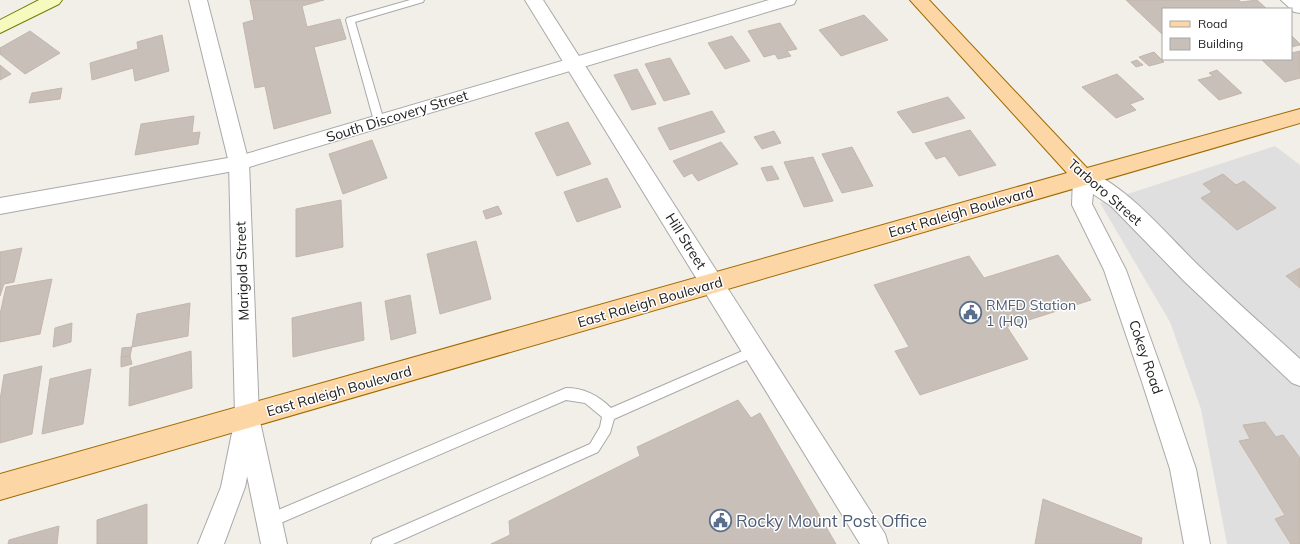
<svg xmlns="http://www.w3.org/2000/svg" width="1300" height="544" viewBox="0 0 1300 544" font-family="Mulish,sans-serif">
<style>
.residential{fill:#e0dfdf}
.building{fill:#c7bfb8;stroke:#c4b6ab}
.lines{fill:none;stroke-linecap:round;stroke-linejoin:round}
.service-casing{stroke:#a9a9a9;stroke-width:2}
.minor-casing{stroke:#a9a9a9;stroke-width:2}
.tertiary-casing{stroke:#a9a9a9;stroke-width:2}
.secondary-casing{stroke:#707d05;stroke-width:2}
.primary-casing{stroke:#a06b00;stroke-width:2}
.service{fill:#fff;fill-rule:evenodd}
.minor{fill:#fff;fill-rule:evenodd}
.tertiary{fill:#fff;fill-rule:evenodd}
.secondary{fill:#f7fabf;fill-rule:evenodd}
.primary{fill:#fcd6a4;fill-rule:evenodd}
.labels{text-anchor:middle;stroke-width:3;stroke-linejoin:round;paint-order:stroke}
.street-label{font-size:14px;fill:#222;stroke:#fff}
.service-label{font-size:14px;fill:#4e5e75;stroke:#fff;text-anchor:start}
.near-service-label{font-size:17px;fill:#4e5e75;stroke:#fff;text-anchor:start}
</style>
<rect width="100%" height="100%" fill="#f2efe9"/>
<path class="residential" d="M1275 146 1300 165V544H1227L1201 409 1170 322 1100 203Z"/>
<g class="building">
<path d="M250 0H324L302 6 307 27 340 19 346 39 314 47 331 113 274 129 265 86 255 88 243 23 254 20Z"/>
<path d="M1126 0H1239L1241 2 1257 0 1267 9H1163V35Z"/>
<path d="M864 15 888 40 841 56 819 30Z"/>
<path d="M780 23 797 49 787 51 791 56 778 59 775 54 764 57 748 31Z"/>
<path d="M30 31 60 53 25 74 0 54V48Z"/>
<path d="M162 35 169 71 135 81 133 68 92 80 90 63 138 49 137 42Z"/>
<path d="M1291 35 1300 44V45L1291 47Z"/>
<path d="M732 36 750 61 725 69 708 43Z"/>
<path d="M1300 51V78L1285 82 1262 60 1291 59V53Z"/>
<path d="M1154 52 1164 62 1149 66 1139 57Z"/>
<path d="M670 58 690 94 664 101 645 64Z"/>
<path d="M1137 60 1143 65 1136 67 1131 62Z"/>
<path d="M0 65 11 74 0 80Z"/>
<path d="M637 69 656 104 632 110 614 75Z"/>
<path d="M1217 70 1242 93 1219 100 1198 80 1213 76 1209 73Z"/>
<path d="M1117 74 1144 99 1130 104 1136 110 1116 118 1082 87Z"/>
<path d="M62 88 60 99 29 103 32 93Z"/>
<path d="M948 97 965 118 913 133 897 112Z"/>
<path d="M712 111 725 132 670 150 658 128Z"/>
<path d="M194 116 192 133 200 132 198 144 135 155 141 124Z"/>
<path d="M568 122 591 164 557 176 535 133Z"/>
<path d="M970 130 996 165 959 176 945 156 936 159 925 143Z"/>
<path d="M774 131 781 143 762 149 754 137Z"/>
<path d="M372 140 387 178 343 194 329 154Z"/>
<path d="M721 142 738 164 698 181 692 173 684 177 673 161Z"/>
<path d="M852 147 873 186 842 193 822 154Z"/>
<path d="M813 157 833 201 804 207 784 162Z"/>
<path d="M772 166 779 179 767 181 761 168Z"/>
<path d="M1223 174 1236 185 1244 181 1276 208 1237 230 1201 198 1212 192 1203 184Z"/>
<path d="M607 178 621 207 577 222 564 192Z"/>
<path d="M341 200 343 247 296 257V209Z"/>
<path d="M498 206 502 214 486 219 483 211Z"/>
<path d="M476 241 491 299 440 314 427 254Z"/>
<path d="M22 248 14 282 4 284 0 296V252Z"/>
<path d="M1058 255 1091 300 1007 327 1028 359 920 395 895 351 909 347 874 285 969 256 984 278Z"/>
<path d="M1300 268V288L1286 276Z"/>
<path d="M52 279 40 334 0 342V314L6 287Z"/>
<path d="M410 295 416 333 391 340 385 301Z"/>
<path d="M361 302 364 340 293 357 292 318Z"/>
<path d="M190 303 188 336 132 347 137 314Z"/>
<path d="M72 323 71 342 53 347 55 328Z"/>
<path d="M132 347 130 356 121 357 122 348Z"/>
<path d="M191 351 192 388 129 406 130 368Z"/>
<path d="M130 356 132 364 121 367V357Z"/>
<path d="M42 366 32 434 0 443V400L4 375Z"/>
<path d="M91 369 83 424 42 434 50 379Z"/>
<path d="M738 400 751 418 760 413 836 544H491L510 535 509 521 640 456 637 447Z"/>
<path d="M1265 422 1276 437 1283 435 1300 458V544H1291L1275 519 1285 515 1239 441 1250 439 1243 425Z"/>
<path d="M1043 499 1142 538 1141 544H1035Z"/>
<path d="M147 504V544H97V520Z"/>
<path d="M59 526 57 544H8L9 540Z"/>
</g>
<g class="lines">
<defs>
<g id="service">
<path d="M410 0H424L423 2 355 22 384 121 379 125 374 121 346 20 347 18Z"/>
<path d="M754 346 758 347 760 351 758 355 614 419 610 433 598 452 393 544H371L373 539 590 444 600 427 602 417 585 403 566 400 269 528 264 526 262 521 264 516 566 388C584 388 598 395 611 408Z"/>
</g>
<g id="minor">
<path d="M769 0H796L794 4 239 170 0 214V198L239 156Z"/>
<path d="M1281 0H1300V13L1294 12Z"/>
<path d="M247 407 255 410 259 418 245 487 224 544H198L221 487 235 418 239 410Z"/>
</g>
<g id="tertiary">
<path d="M189 0H207L249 163 259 417 287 544H261L235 417 229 163Z"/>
<path d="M525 0H543L885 534 888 544H860Z"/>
<path d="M1083 169C1124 182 1168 236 1199 266 1232 298 1266 328 1300 359V386L1292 383 1184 281 1111 206 1093 194 1092 204 1126 270 1166 382 1196 469 1210 544H1184L1170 469 1142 382 1104 270 1072 205 1073 177 1076 171Z"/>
</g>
<path id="secondary" d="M39 0H62L59 4 0 33V20Z"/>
<path id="primary" d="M910 0H929L1087 168 1300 109V123L0 500V474L1067 173Z"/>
</defs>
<use href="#service" class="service-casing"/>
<use href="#minor" class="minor-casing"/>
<use href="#tertiary" class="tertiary-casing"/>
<use href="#secondary" class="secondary-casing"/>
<use href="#primary" class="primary-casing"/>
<use href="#service" class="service"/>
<use href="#minor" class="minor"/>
<use href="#tertiary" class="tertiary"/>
<use href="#secondary" class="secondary"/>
<use href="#primary" class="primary"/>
</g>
<defs>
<symbol id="civic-ring" viewBox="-11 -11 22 22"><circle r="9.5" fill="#fff" stroke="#5c6f8a" stroke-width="1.5"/><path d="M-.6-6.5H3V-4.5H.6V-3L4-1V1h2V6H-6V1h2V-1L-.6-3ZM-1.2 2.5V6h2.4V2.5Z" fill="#5c6f8a"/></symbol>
</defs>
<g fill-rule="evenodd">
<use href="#civic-ring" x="958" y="300" width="25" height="25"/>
<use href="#civic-ring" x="708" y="508" width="25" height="25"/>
</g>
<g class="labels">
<g class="street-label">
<text transform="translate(397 116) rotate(-17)" y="5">South Discovery Street</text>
<text transform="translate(1105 192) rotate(41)" y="5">Tarboro Street</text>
<text transform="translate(961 212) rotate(-16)" y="5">East Raleigh Boulevard</text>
<text transform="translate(686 241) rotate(58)" y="5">Hill Street</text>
<text transform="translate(242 271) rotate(-92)" y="5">Marigold Street</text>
<text transform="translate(650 302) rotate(-16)" y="5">East Raleigh Boulevard</text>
<text transform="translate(1146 357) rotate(71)" y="5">Cokey Road</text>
<text transform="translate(339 391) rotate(-16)" y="5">East Raleigh Boulevard</text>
</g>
<g class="service-label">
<text x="986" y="310">RMFD Station<tspan x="986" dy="16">1 (HQ)</tspan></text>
</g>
<g class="near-service-label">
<text x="736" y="527">Rocky Mount Post Office</text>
</g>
</g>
<rect x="1162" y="8" width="130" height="52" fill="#ffffff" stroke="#a7a7a7"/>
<rect x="1170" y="21" width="20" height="6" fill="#fcd6a4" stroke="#a7a7a7"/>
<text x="1198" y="28" font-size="12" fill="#222222">Road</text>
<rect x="1170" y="38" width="20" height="12" fill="#c7bfb8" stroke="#a7a7a7"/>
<text x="1198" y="48" font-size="12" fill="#222222">Building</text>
</svg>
